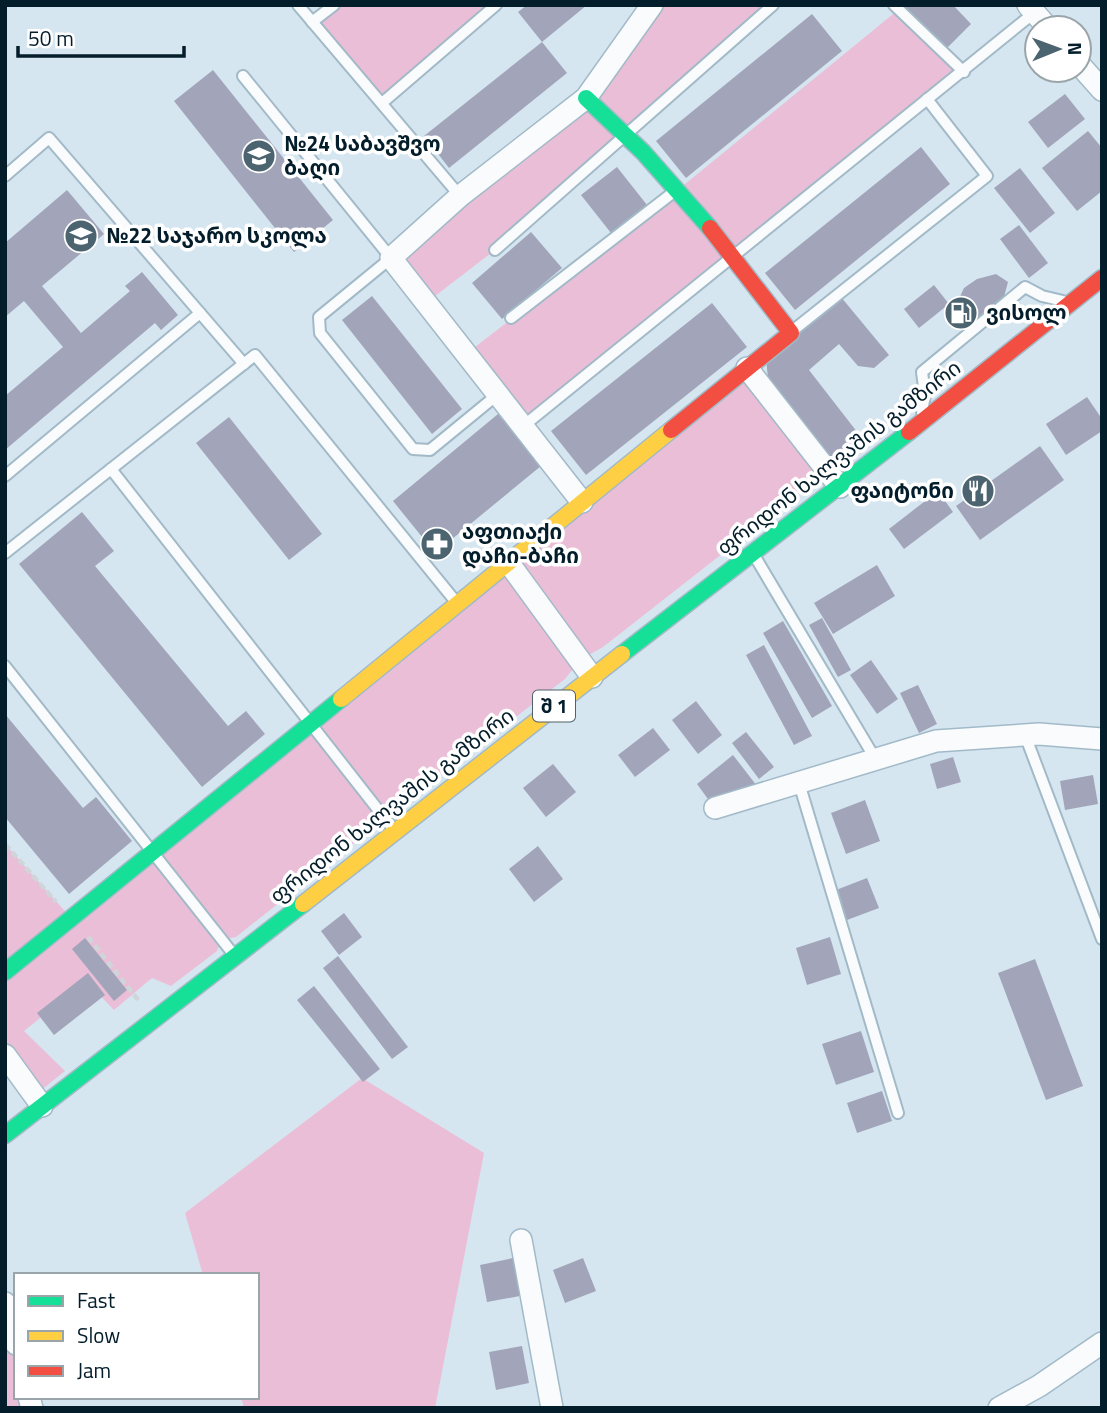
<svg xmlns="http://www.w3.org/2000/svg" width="1107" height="1413" viewBox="0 0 1107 1413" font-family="'Titillium Web','Noto Sans Georgian',sans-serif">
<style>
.green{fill:#ebbed8}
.building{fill:#a2a5b9}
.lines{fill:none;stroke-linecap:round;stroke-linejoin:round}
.lane-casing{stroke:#a2bac7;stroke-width:14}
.street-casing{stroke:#a2bac7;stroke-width:24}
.fast-casing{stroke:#a2bac7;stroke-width:19}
.slow-casing{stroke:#a2bac7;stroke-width:19}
.jam-casing{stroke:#a2bac7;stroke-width:19}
.path{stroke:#cfd5d8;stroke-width:4.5;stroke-dasharray:7 3.5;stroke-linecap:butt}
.lane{stroke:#f9fbfd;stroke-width:10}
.street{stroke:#f9fbfd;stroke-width:21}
.fast{stroke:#16e098;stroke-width:16}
.slow{stroke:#ffcf43;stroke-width:16}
.jam{stroke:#f24e42;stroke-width:16}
.labels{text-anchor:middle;stroke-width:7;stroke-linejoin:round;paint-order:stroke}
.shield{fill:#fff;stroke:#4f616b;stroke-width:2}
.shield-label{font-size:19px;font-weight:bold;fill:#031d2b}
.poi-label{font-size:21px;font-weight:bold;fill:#031d2b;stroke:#fff;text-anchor:start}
.street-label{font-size:21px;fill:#031d2b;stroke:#fff}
</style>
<rect width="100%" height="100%" fill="#d5e6f1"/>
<g class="green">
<path d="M334 5H496L382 103 312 22Z"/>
<path d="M652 5H773L495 250 426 303 391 258 586 98Z"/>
<path d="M898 10 964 72 522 427 466 354 679 189Z"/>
<path d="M747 368 828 471 603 647 580 660 565 679 404 803 381 814 372 829 236 937 221 940 217 951 171 986 152 978 114 1010 86 981 24 1031 65 1071 35 1095 5 1055V844L71 918Z"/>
<path d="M362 1078 484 1153 435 1408H244L241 1397H257V1275H203L185 1213Z"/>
<path d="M5 1303 16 1344V1397H29L32 1408H5Z"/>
</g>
<g class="building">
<path d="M527 5H587L542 42 518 12Z"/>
<path d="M900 5H953L971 24 944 51Z"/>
<path d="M812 14 842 51 686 178 656 141Z"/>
<path d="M542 42 567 73 449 168 424 136Z"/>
<path d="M213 70 333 220 294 252 174 101Z"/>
<path d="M1065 94 1085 119 1048 148 1028 122Z"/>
<path d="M1088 131 1102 148V191L1077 211 1042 168Z"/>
<path d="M921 147 950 184 795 310 765 273Z"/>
<path d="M617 167 647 205 611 233 581 195Z"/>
<path d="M1020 168 1055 213 1030 233 994 188Z"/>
<path d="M67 190 104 234 42 286 81 333 130 291 125 286 142 272 178 315 161 330 155 323 5 450V396L63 347 24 301 5 317V243Z"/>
<path d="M1019 225 1048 263 1029 278 1000 239Z"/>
<path d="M531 232 562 268 502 319 472 283Z"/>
<path d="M996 274 1008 282 1004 297 984 317 966 321 958 316 955 307 964 288 977 279Z"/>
<path d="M934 285 949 304 919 328 904 309Z"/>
<path d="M372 296 462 409 432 434 342 320Z"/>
<path d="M841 297 889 355 874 368 858 366 839 344 809 370 861 437 831 459 768 379 766 358Z"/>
<path d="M712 303 747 347 586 475 551 431Z"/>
<path d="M1087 397 1102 419V431L1066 455 1046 424Z"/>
<path d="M498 414 541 466 435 553 393 501Z"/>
<path d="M229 417 322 534 289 560 196 443Z"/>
<path d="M1040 446 1064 480 980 540 956 506Z"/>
<path d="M938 491 953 512 904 549 889 529Z"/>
<path d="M82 512 114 551 95 566 228 726 246 711 265 734 202 787 19 564Z"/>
<path d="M877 565 895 596 833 634 814 603Z"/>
<path d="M822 618 851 670 838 677 809 625Z"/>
<path d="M783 621 832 706 812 718 763 633Z"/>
<path d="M764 645 812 736 794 745 746 655Z"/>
<path d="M871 660 898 699 877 714 850 675Z"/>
<path d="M918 685 937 724 919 733 900 693Z"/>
<path d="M696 701 722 735 698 754 672 720Z"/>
<path d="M5 714 83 808 96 797 132 841 69 894 5 817Z"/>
<path d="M653 728 670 750 635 777 618 755Z"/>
<path d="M746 732 774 767 759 779 732 743Z"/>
<path d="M733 755 757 786 713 806 697 784Z"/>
<path d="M953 757 961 782 937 789 930 764Z"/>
<path d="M553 764 576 792 546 817 523 788Z"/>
<path d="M1093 775 1098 804 1065 810 1060 781Z"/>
<path d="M865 800 880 841 846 854 831 813Z"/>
<path d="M538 846 563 879 534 902 509 869Z"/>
<path d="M867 878 879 908 847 920 836 890Z"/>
<path d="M344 913 362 937 339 955 321 931Z"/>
<path d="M830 937 841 974 807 985 796 948Z"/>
<path d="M85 938 127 990 114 1001 72 949Z"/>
<path d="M338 956 408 1047 392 1059 323 968Z"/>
<path d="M1035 959 1083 1086 1046 1100 998 973Z"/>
<path d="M88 973 105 995 54 1035 37 1013Z"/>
<path d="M314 986 380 1069 363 1082 297 1000Z"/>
<path d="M861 1031 874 1072 836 1085 822 1044Z"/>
<path d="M882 1091 892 1121 857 1133 847 1103Z"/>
<path d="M513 1258 520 1296 487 1302 480 1265Z"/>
<path d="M583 1258 596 1291 565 1303 553 1270Z"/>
<path d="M522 1346 529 1383 496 1390 489 1352Z"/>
</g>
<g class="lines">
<defs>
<g id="lane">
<path d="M298 5 460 196"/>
<path d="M894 5 964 72"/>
<path d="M312 22 334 5"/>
<path d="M243 76 391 258 319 317 320 333 413 449 430 450 497 395"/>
<path d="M382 103 496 5"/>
<path d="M5 176 49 138 244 364"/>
<path d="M495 250 773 5"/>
<path d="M511 318 675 191"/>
<path d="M791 332 987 176 927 99"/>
<path d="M922 412 925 395 922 372 1025 287 1042 296 1063 301"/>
<path d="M522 427 1035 12"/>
<path d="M111 469 255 355 456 602"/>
<path d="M5 476 200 313"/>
<path d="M5 553 111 469 394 830"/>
<path d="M754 555 876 760"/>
<path d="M5 666 234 955"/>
<path d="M1025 735 1102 939"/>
<path d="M799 783 898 1113"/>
</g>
<g id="street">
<path d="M1028 5 1048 28"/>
<path d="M1079 64 1102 90"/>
<path d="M747 368 840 487"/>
<path d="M582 502 391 258 460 196 586 98 652 5"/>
<path d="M508 562 592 677"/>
<path d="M715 808 936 741 1039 734 1102 739"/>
<path d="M5 1055 42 1106"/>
<path d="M521 1240 552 1408"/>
<path d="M5 1303 16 1344"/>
<path d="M29 1397 32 1408"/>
<path d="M999 1408 1039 1386 1102 1343"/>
</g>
<g id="fast">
<path d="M586 98 643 152 710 228"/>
<path d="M622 654 909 432"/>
<path d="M5 972 341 699"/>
<path d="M5 1135 303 904"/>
</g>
<g id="slow">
<path d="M341 699 671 430"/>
<path d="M303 904 622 654"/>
</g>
<g id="jam">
<path d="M671 430 791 333 710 228"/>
<path d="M909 432 1102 278"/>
</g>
</defs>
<use href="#lane" class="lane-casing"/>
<use href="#street" class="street-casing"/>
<use href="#fast" class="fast-casing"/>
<use href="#slow" class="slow-casing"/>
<use href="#jam" class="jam-casing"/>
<g class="path">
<path d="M5 844 56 902"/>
<path d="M88 937 139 1001"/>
</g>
<use href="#lane" class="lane"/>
<use href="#street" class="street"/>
<use href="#fast" class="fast"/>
<use href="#slow" class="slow"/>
<use href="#jam" class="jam"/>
</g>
<defs>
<symbol id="school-disc" viewBox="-11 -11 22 22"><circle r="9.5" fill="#4c6370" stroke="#fff"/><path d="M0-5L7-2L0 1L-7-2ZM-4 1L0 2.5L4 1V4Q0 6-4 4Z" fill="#fff"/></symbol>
<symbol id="fuel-disc" viewBox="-11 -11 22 22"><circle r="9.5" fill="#4c6370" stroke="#fff"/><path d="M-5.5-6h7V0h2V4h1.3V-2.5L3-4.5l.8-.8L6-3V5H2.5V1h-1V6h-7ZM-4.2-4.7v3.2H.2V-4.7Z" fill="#fff"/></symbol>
<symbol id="restaurant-disc" viewBox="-11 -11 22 22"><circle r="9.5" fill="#4c6370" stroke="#fff"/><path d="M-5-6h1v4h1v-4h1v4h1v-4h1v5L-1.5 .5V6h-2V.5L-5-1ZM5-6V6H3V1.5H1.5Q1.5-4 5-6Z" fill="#fff"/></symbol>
<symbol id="pharmacy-disc" viewBox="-11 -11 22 22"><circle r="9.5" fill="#4c6370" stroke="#fff"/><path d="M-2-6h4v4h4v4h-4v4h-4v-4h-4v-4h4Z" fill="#fff"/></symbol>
</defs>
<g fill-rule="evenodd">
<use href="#school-disc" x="240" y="137" width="38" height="38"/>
<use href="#school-disc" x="62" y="217" width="38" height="38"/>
<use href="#fuel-disc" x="942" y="294" width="38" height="38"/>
<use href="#restaurant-disc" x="959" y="472" width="38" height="38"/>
<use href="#pharmacy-disc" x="418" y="525" width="38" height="38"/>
</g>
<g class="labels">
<rect class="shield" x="533" y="690.5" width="42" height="31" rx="5"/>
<g class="shield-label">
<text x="554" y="713">შ 1</text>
</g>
<g class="poi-label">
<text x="284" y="151">№24 საბავშვო<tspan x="284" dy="24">ბაღი</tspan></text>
<text x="106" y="243">№22 საჯარო სკოლა</text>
<text x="986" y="320">ვისოლ</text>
<text x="954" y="498" text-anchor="end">ფაიტონი</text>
<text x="462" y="539">აფთიაქი<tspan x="462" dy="24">დაჩი-ბაჩი</tspan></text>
</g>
<g class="street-label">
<text transform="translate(839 458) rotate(-38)" y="7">ფრიდონ ხალვაშის გამზირი</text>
<text transform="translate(392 806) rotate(-38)" y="7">ფრიდონ ხალვაშის გამზირი</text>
</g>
</g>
<rect width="1107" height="1413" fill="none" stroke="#031d2b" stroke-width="14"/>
<rect x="14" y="1273" width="245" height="126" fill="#ffffff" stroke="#9aa5aa" stroke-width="2"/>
<rect x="28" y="1296" width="35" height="10" fill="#16e098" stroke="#9aa5aa" stroke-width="2"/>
<text x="77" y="1308" font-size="21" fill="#031d2b">Fast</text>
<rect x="28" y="1331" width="35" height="10" fill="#ffcf43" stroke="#9aa5aa" stroke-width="2"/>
<text x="77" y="1343" font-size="21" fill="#031d2b">Slow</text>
<rect x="28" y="1366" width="35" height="10" fill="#f24e42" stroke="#9aa5aa" stroke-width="2"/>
<text x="77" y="1378" font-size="21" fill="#031d2b">Jam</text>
<g transform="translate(1058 49) rotate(89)"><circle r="33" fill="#ffffff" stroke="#9aa5aa" stroke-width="2"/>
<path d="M0-5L12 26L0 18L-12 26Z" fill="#4c6370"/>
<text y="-10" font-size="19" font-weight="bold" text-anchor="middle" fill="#031d2b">N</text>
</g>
<path d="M18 46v10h166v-10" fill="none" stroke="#031d2b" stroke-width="3.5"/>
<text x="28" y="46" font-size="21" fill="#031d2b" stroke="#ffffff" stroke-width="5" paint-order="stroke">50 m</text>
</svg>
